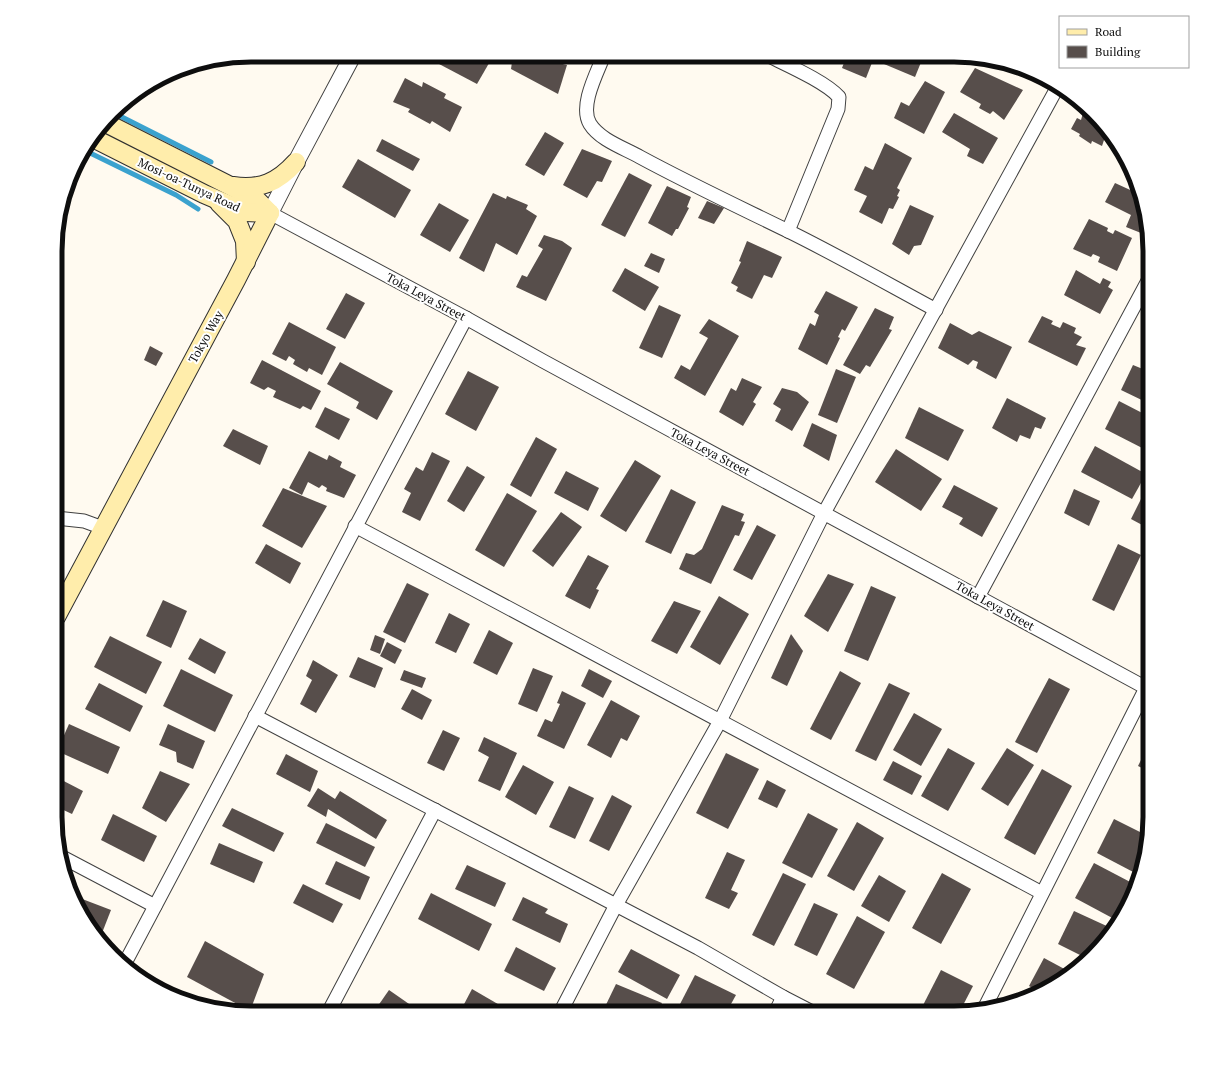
<svg xmlns="http://www.w3.org/2000/svg" width="1205" height="1068" viewBox="0 0 1205 1068" font-family="'PT Serif',serif">
<style>
.lines{fill:none;stroke-linecap:round;stroke-linejoin:round}
.stream{stroke:#3ba2ce;stroke-width:5}
.building{fill:#574e4b}
.minor-casing{stroke:#414141;stroke-width:15}
.tertiary-casing{stroke:#414141;stroke-width:18}
.secondary-casing{stroke:#303030;stroke-width:20}
.minor{stroke:#fff;stroke-width:13}
.tertiary{stroke:#fff;stroke-width:16}
.secondary{stroke:#ffedab;stroke-width:18}
.labels{text-anchor:middle;stroke-width:4;stroke-linejoin:round;paint-order:stroke}
.street-label{font-size:12px;fill:#0e0e0e;stroke:#fff}
.rim{fill:none;stroke:#0e0e0e;stroke-width:5}
</style>
<rect width="100%" height="100%" fill="#fffaf0"/>
<g class="lines">
<g class="stream">
<path d="M114 113 211 162"/>
<path d="M84 150 176 195 198 209"/>
</g>
</g>
<g class="building">
<path d="M422 55H487L492 58 477 84Z"/>
<path d="M513 55H523L567 65 558 94 511 69Z"/>
<path d="M847 55H875L866 78 842 68Z"/>
<path d="M888 55H924L915 77 884 64Z"/>
<path d="M975 68 1023 90 1004 120 993 111 990 114 979 108 981 104 960 92Z"/>
<path d="M405 78 422 87 423 82 446 94 444 98 462 107 450 132 432 121 430 124 408 112 410 109 393 102Z"/>
<path d="M925 81 945 92 924 134 894 118 901 102 909 106Z"/>
<path d="M1079 104 1101 122 1107 131 1102 146 1092 141 1091 144 1079 136 1080 134 1071 129 1077 118 1081 120 1083 113 1076 108Z"/>
<path d="M954 113 998 138 983 164 967 156 970 149 942 132Z"/>
<path d="M545 132 564 143 544 176 525 165Z"/>
<path d="M382 139 420 159 413 171 376 151Z"/>
<path d="M885 143 912 158 897 188 900 190 897 196 899 197 893 209 889 208 882 224 859 212 867 196 854 190 865 166 873 170Z"/>
<path d="M582 149 612 161 602 182 597 181 587 198 563 185Z"/>
<path d="M358 159 411 190 395 218 342 187Z"/>
<path d="M629 173 652 185 625 237 601 225Z"/>
<path d="M1115 183 1139 194 1148 230 1146 235 1126 227 1131 215 1105 202Z"/>
<path d="M667 186 691 197 687 207 689 208 678 229H676L672 236 648 223Z"/>
<path d="M493 193 506 199 507 196 528 205 526 209 537 216 517 255 496 243 484 272 459 258Z"/>
<path d="M707 201 724 208 714 224 698 218Z"/>
<path d="M439 203 469 220 450 252 420 235Z"/>
<path d="M910 205 934 216 921 245 914 246 909 255 892 244Z"/>
<path d="M1089 219 1108 228 1107 231 1113 234 1115 230 1132 238 1117 271 1098 262 1100 257 1093 254 1091 257 1073 249Z"/>
<path d="M544 235 562 241 572 248 546 301 516 287 522 275 527 277 543 249 538 246Z"/>
<path d="M747 241 782 257 772 278 764 275 752 299 736 291 738 287 731 283 741 262 739 261Z"/>
<path d="M651 253 665 259 659 273 644 266Z"/>
<path d="M625 268 659 287 645 311 612 291Z"/>
<path d="M1076 270 1100 284 1103 278 1111 282 1108 287 1113 290 1100 314 1064 295Z"/>
<path d="M826 291 858 307 845 331 842 329 838 337 840 338 827 365 798 349 810 323 815 326 819 315 814 312Z"/>
<path d="M346 293 365 303 345 339 326 329Z"/>
<path d="M659 305 681 315 662 358 639 348Z"/>
<path d="M875 308 894 317 889 329 892 330 870 367 866 365 860 374 843 365Z"/>
<path d="M1042 316 1053 321 1051 324 1060 328 1063 322 1076 328 1074 333 1082 337 1076 345 1086 348 1077 366 1028 342Z"/>
<path d="M709 319 739 336 705 396 674 378 681 365 690 370 708 338 699 333Z"/>
<path d="M289 322 336 347 322 375 309 368 307 372 293 364 295 360 289 356 286 361 272 354Z"/>
<path d="M950 323 972 335 979 331 1012 347 996 379 976 368 978 362 973 360 968 365 938 348Z"/>
<path d="M150 346 163 353 156 366 144 360Z"/>
<path d="M262 360 321 391 311 410 303 406 300 409 273 397 276 391 268 387 264 390 250 383Z"/>
<path d="M340 362 393 391 377 420 356 408 359 402 327 384Z"/>
<path d="M1133 365 1150 372V404L1121 390Z"/>
<path d="M836 369 856 377 837 423 818 415Z"/>
<path d="M468 371 499 387 476 431 445 414Z"/>
<path d="M742 378 762 387 753 402 756 404 743 426 719 412 731 388 736 391Z"/>
<path d="M782 388 797 392 809 402 792 431 775 421 781 409 773 404Z"/>
<path d="M1007 398 1046 418 1041 429 1035 427 1030 439 1020 435 1017 442 992 428Z"/>
<path d="M1119 401 1150 417V452L1105 429Z"/>
<path d="M325 407 350 419 339 440 315 427Z"/>
<path d="M919 407 964 430 948 461 905 438Z"/>
<path d="M812 423 837 435 829 461 803 446Z"/>
<path d="M233 429 268 446 260 465 223 446Z"/>
<path d="M536 437 557 449 531 497 510 485Z"/>
<path d="M1095 446 1146 474 1132 499 1081 472Z"/>
<path d="M896 449 942 479 921 511 875 482Z"/>
<path d="M309 451 327 460 329 455 342 462 340 467 356 475 344 498 326 491 327 488 322 485 319 488 308 482 302 495 289 488Z"/>
<path d="M432 452 450 461 420 521 402 512 411 493 404 489 416 467 423 471Z"/>
<path d="M635 460 661 476 626 532 600 516Z"/>
<path d="M467 466 485 477 464 512 447 501Z"/>
<path d="M566 471 599 488 588 511 554 493Z"/>
<path d="M954 485 998 508 982 537 959 524 963 518 942 507Z"/>
<path d="M283 488 327 506 302 548 262 526Z"/>
<path d="M671 489 696 502 671 554 645 542Z"/>
<path d="M1074 489 1100 501 1089 526 1064 513Z"/>
<path d="M507 493 537 511 504 567 475 550Z"/>
<path d="M1142 497 1150 502V517L1144 526 1131 519Z"/>
<path d="M722 505 744 514 741 521 745 522 739 536 735 535 711 584 679 569 686 553 694 555 702 549Z"/>
<path d="M561 512 582 527 553 567 532 551Z"/>
<path d="M757 525 776 535 752 580 733 570Z"/>
<path d="M266 544 301 563 290 584 255 563Z"/>
<path d="M1118 544 1141 555 1114 611 1092 600Z"/>
<path d="M588 555 609 566 596 589 599 590 590 609 565 596Z"/>
<path d="M828 574 854 584 828 632 804 616Z"/>
<path d="M407 583 429 594 405 643 383 632Z"/>
<path d="M871 586 896 597 868 661 844 651Z"/>
<path d="M719 596 749 614 720 665 690 647Z"/>
<path d="M163 600 187 611 171 648 146 636Z"/>
<path d="M674 601 701 611 677 654 651 641Z"/>
<path d="M449 613 470 624 456 653 435 643Z"/>
<path d="M489 630 513 643 497 675 473 663Z"/>
<path d="M791 634 803 651 787 686 771 678Z"/>
<path d="M375 635 385 639 380 654 370 650Z"/>
<path d="M110 636 162 662 146 694 94 667Z"/>
<path d="M200 638 226 652 215 674 188 659Z"/>
<path d="M387 642 402 650 395 664 380 656Z"/>
<path d="M358 657 383 668 375 688 349 677Z"/>
<path d="M313 660 338 675 316 713 300 704 312 680 306 676Z"/>
<path d="M533 668 553 676 537 712 518 704Z"/>
<path d="M181 669 233 695 215 732 163 706Z"/>
<path d="M589 669 612 681 603 698 581 686Z"/>
<path d="M404 670 426 678 422 688 400 680Z"/>
<path d="M840 671 861 683 831 740 810 729Z"/>
<path d="M1049 678 1070 689 1037 753 1015 742Z"/>
<path d="M99 683 143 706 130 732 85 709Z"/>
<path d="M889 683 910 693 876 761 855 751Z"/>
<path d="M412 689 432 700 422 720 401 709Z"/>
<path d="M562 691 586 703 564 749 537 736 545 719 552 722 560 704 557 703Z"/>
<path d="M611 700 640 716 627 741 621 738 611 758 587 745Z"/>
<path d="M914 713 942 729 921 766 893 750Z"/>
<path d="M69 724 120 747 108 774 57 751Z"/>
<path d="M168 724 205 741 193 769 177 762 176 752 159 745Z"/>
<path d="M443 730 460 738 444 771 427 763Z"/>
<path d="M484 737 517 753 500 791 478 781 489 757 478 751Z"/>
<path d="M1150 742V772L1138 766Z"/>
<path d="M948 748 975 763 948 811 921 796Z"/>
<path d="M1007 748 1034 765 1008 806 981 789Z"/>
<path d="M726 753 759 769 728 829 696 813Z"/>
<path d="M286 754 318 771 310 792 276 774Z"/>
<path d="M893 761 922 776 912 795 883 780Z"/>
<path d="M523 765 554 782 536 815 505 797Z"/>
<path d="M1042 769 1072 786 1035 855 1004 838Z"/>
<path d="M160 771 190 784 166 822 142 808Z"/>
<path d="M56 777 83 791 72 814 55 806Z"/>
<path d="M767 780 786 790 777 808 758 799Z"/>
<path d="M569 786 594 798 575 839 549 827Z"/>
<path d="M318 788 335 799 340 791 387 820 376 839 328 809 326 817 307 806Z"/>
<path d="M612 795 632 806 609 851 589 841Z"/>
<path d="M232 808 284 833 274 852 222 826Z"/>
<path d="M808 813 838 829 812 878 782 863Z"/>
<path d="M113 814 157 836 144 862 101 840Z"/>
<path d="M1114 819 1146 835 1137 874 1097 853Z"/>
<path d="M857 822 884 838 854 891 827 876Z"/>
<path d="M326 823 375 847 365 867 316 843Z"/>
<path d="M219 843 263 862 254 883 210 864Z"/>
<path d="M727 852 745 860 731 890 738 893 729 909 705 898Z"/>
<path d="M336 861 370 877 360 900 325 884Z"/>
<path d="M1094 863 1134 884 1116 920 1075 898Z"/>
<path d="M467 865 506 883 495 907 455 889Z"/>
<path d="M783 873 806 884 774 946 752 935Z"/>
<path d="M942 873 971 889 941 944 912 928Z"/>
<path d="M879 875 906 891 889 922 861 906Z"/>
<path d="M303 884 343 904 333 923 293 903Z"/>
<path d="M431 893 492 924 479 951 418 919Z"/>
<path d="M77 897 111 910 102 933 94 930 75 901Z"/>
<path d="M523 897 548 909 545 913 568 924 560 943 512 920Z"/>
<path d="M814 903 838 914 817 956 794 945Z"/>
<path d="M1074 911 1111 928 1088 959 1058 944Z"/>
<path d="M857 916 885 932 854 989 826 974Z"/>
<path d="M205 941 264 974 250 1011 187 977Z"/>
<path d="M516 947 556 968 544 991 504 971Z"/>
<path d="M631 949 680 975 667 999 618 972Z"/>
<path d="M1044 958 1070 972 1039 992 1029 986Z"/>
<path d="M941 970 973 986 959 1013H919Z"/>
<path d="M695 975 736 995 726 1013H693L679 1006Z"/>
<path d="M616 984 662 1003 657 1013H602Z"/>
<path d="M472 989 503 1007 500 1013H470L462 1008Z"/>
<path d="M389 990 422 1013H373Z"/>
</g>
<g class="lines">
<defs>
<g id="minor">
<path d="M604 55C597 73 579 106 590 124 600 140 624 148 640 157 688 183 737 206 786 230 837 255 886 283 936 310"/>
<path d="M767 55C787 65 826 82 839 97L838 109 788 231"/>
<path d="M270 213 466 318 543 361 1150 690"/>
<path d="M56 518 84 521 103 528"/>
<path d="M355 526 1042 893"/>
<path d="M978 597 1150 277"/>
<path d="M255 716 698 948 783 997 814 1013"/>
<path d="M62 857 155 906"/>
<path d="M125 963 466 318"/>
<path d="M984 1009 1146 688"/>
<path d="M328 1013 435 810"/>
<path d="M560 1013 616 905 720 721 824 513 1057 88"/>
<path d="M775 1013 783 997"/>
</g>
<path id="tertiary" d="M270 213 296 162 353 55"/>
<g id="secondary">
<path d="M106 123 256 199 270 213"/>
<path d="M93 138 204 194 246 212 270 213"/>
<path d="M233 186C261 190 278 182 296 162"/>
<path d="M219 203 237 221 245 241 246 262"/>
<path d="M56 617 236 280 270 213"/>
</g>
</defs>
<use href="#minor" class="minor-casing"/>
<use href="#tertiary" class="tertiary-casing"/>
<use href="#secondary" class="secondary-casing"/>
<use href="#minor" class="minor"/>
<use href="#tertiary" class="tertiary"/>
<use href="#secondary" class="secondary"/>
</g>
<g class="labels">
<g class="street-label">
<text transform="translate(189 185) rotate(25)" y="4">Mosi-oa-Tunya Road</text>
<text transform="translate(426 297) rotate(28)" y="4">Toka Leya Street</text>
<text transform="translate(206 337) rotate(-61)" y="4">Tokyo Way</text>
<text transform="translate(710 452) rotate(28)" y="4">Toka Leya Street</text>
<text transform="translate(995 606) rotate(29)" y="4">Toka Leya Street</text>
</g>
</g>
<path d="M0 0H1205V1068H0ZM251 62H954A189 189 0 0 1 1143 251V817A189 189 0 0 1 954 1006H251A189 189 0 0 1 62 817V251A189 189 0 0 1 251 62Z" fill="#fff" fill-rule="evenodd"/>
<path class="rim" d="M251 62H954A189 189 0 0 1 1143 251V817A189 189 0 0 1 954 1006H251A189 189 0 0 1 62 817V251A189 189 0 0 1 251 62Z"/>
<rect x="1059" y="16" width="130" height="52" fill="#ffffff" stroke="#9f9f9f"/>
<rect x="1067" y="29" width="20" height="6" fill="#ffedab" stroke="#9f9f9f"/>
<text x="1095" y="36" font-size="12" fill="#0e0e0e">Road</text>
<rect x="1067" y="46" width="20" height="12" fill="#574e4b" stroke="#9f9f9f"/>
<text x="1095" y="56" font-size="12" fill="#0e0e0e">Building</text>
</svg>
